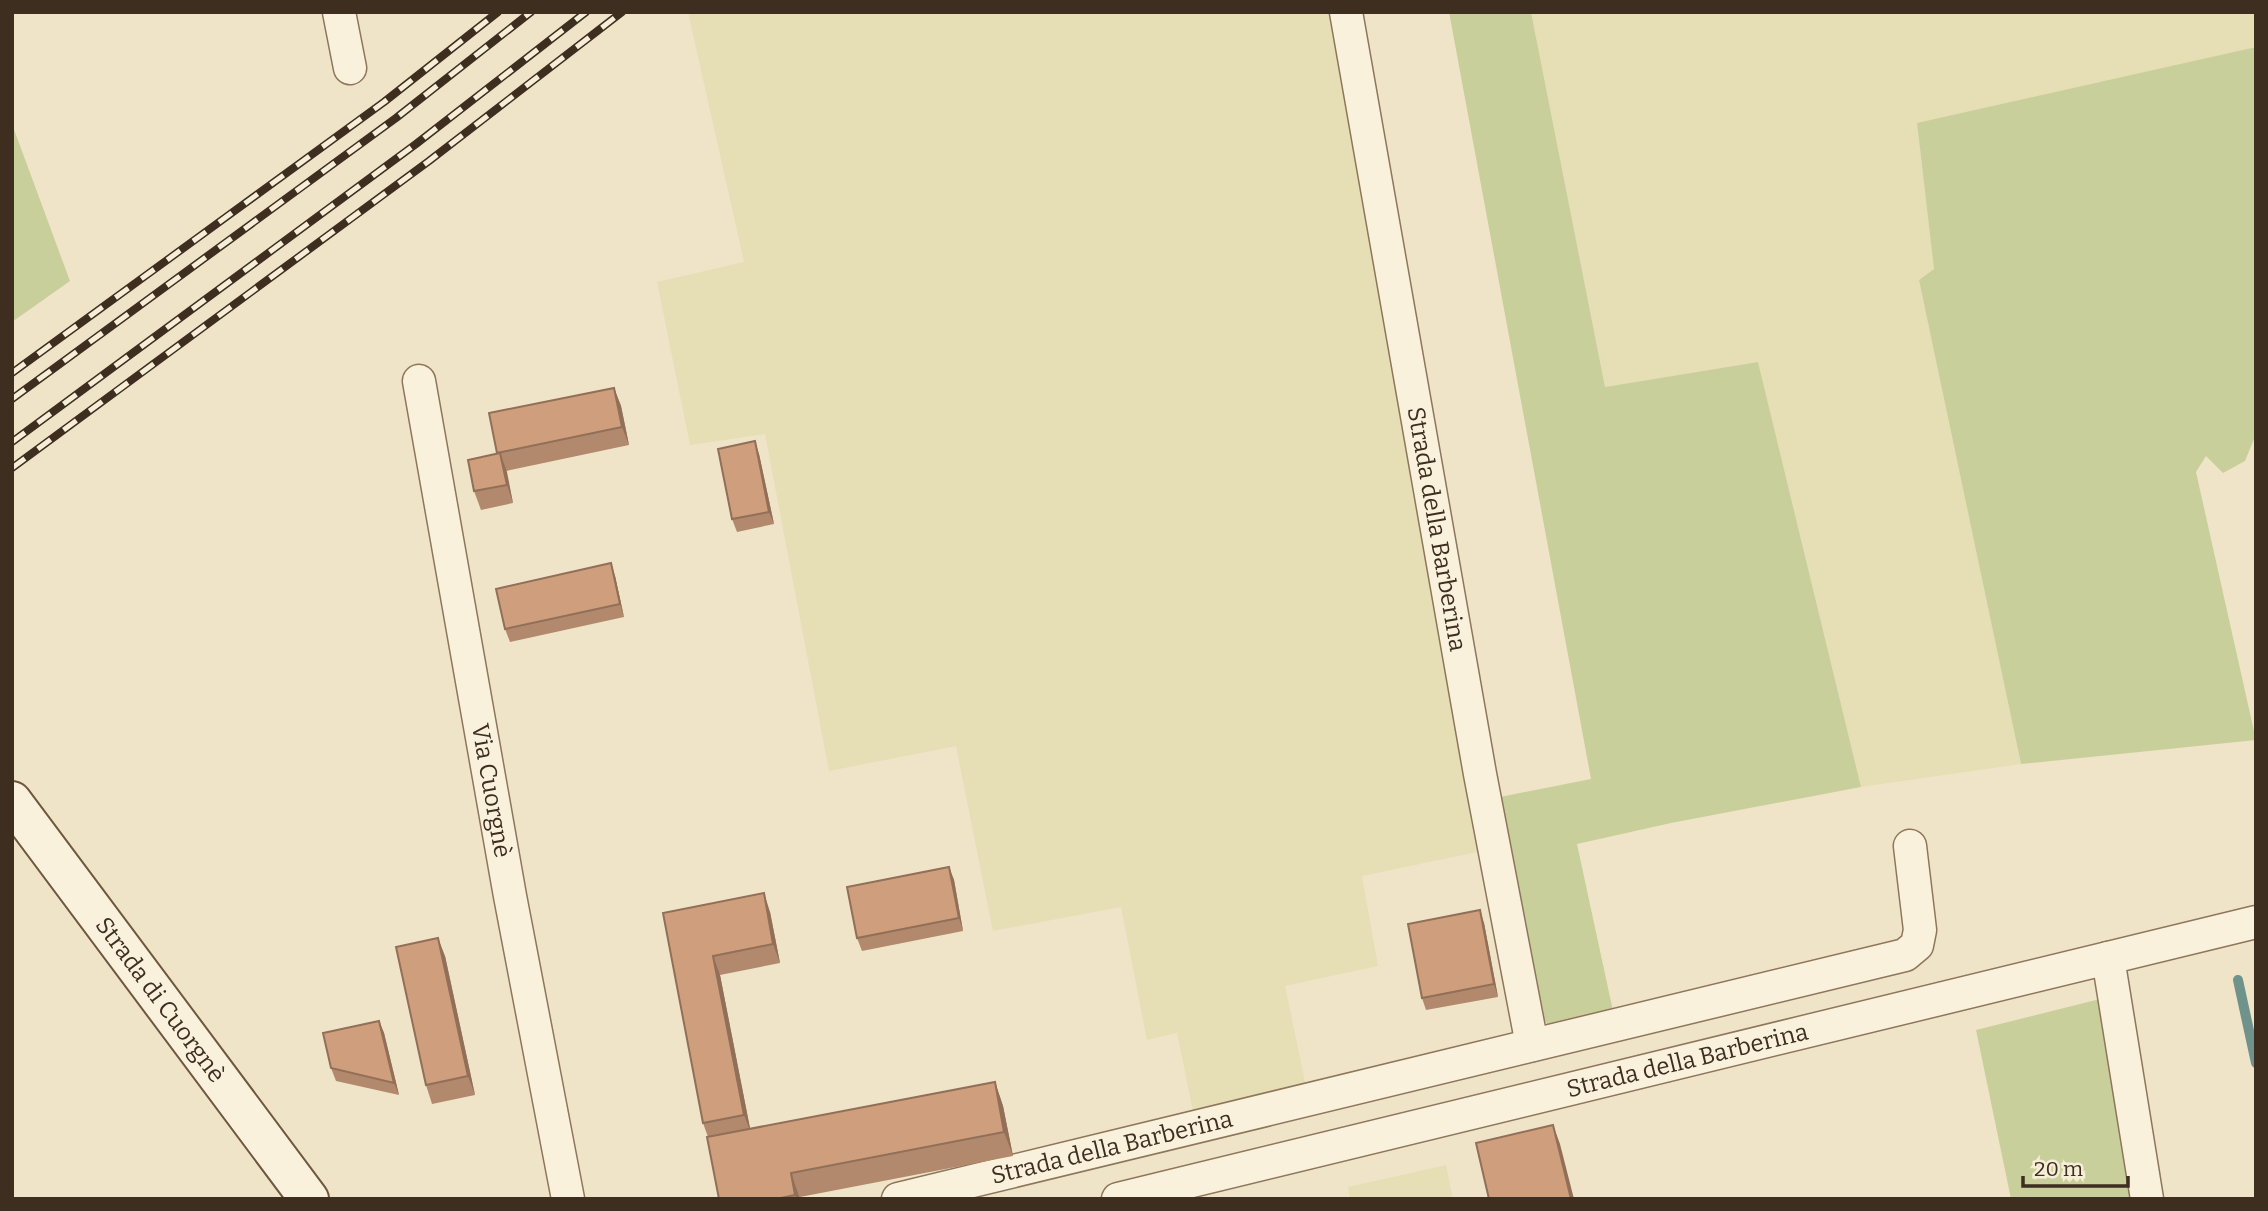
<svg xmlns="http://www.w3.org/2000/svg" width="2268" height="1211" viewBox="0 0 2268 1211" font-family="Bitter,serif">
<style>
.farmland{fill:#e6deb5}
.green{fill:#c9cf9b}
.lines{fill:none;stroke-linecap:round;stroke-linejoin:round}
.stream{stroke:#6f938a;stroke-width:10}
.minor-casing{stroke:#8d765c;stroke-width:35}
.secondary-casing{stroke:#6f573f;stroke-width:42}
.minor{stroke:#faf1dc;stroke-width:32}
.secondary{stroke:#faf1dc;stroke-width:38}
.rail-casing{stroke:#3d2e20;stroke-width:8}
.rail{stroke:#f7eed8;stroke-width:5;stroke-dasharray:16;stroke-linecap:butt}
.wall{fill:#b2896c}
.shaded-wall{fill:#916f58}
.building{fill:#cf9f7d;stroke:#916f58;stroke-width:2}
.labels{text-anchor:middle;stroke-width:7;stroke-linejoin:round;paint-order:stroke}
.street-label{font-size:24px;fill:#3d2e20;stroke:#f7eed8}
</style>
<rect width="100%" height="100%" fill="#f0e4c8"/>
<g class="farmland">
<path d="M688 12H1336L1487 850 1362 876 1378 966 1285 986 1307 1091 1194 1116 1177 1033 1147 1040 1121 907 993 931 956 746 829 771 765 434 690 445 657 282 744 262Z"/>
<path d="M1531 12H2256V47L1917 124 1934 269 1919 280 2021 764 1861 787 1758 362 1605 387Z"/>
<path d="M1446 1165 1453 1199H1350L1348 1187Z"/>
</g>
<g class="green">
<path d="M1449 12H1531L1605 387 1758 362 1861 787 1671 823 1577 844 1613 1011 1550 1028 1540 1013 1500 797 1591 779Z"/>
<path d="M2256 47V434L2245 461 2223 473 2206 456 2196 472 2256 740 2021 764 1919 280 1934 269 1917 123Z"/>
<path d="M12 124 70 281 12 322Z"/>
<path d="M2112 996 2149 1199H2011L1976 1030Z"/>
</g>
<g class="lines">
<path class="stream" d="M2238 980 2256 1063"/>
<defs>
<g id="minor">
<path d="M339 12 350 68"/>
<path id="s1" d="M1346 12 1480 774 1532 1045"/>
<path id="s2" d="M419 381 510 896 568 1199"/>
<path d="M2108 958 2147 1199"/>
<path id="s3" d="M898 1199 1905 955 1917 945 1920 930 1910 846"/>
<path id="s4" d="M1118 1199 2256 922"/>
</g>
<g id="secondary">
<path id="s5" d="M12 801 309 1199"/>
</g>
</defs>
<use href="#minor" class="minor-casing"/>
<use href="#secondary" class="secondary-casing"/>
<use href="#minor" class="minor"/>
<use href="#secondary" class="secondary"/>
<defs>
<g id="rail">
<path d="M12 373 384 102 498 12"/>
<path d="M12 399 396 118 531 12"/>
<path d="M12 442 416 144 586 12"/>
<path d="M12 468 429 161 622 12"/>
</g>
</defs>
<use href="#rail" class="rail-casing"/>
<use href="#rail" class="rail"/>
</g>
<g class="wall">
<path d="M614 388 621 406 629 445 506 471 513 503 481 510 474 491 498 454 489 413Z"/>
<path d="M759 454 774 524 737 532 732 519Z"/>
<path d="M615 576 624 617 510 642 505 629Z"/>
<path d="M949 867 954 880 963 931 862 951 857 938Z"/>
<path d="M770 912 780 963 720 975 750 1129 995 1082 1003 1106 1013 1156 800 1197V1199H719L708 1137 703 1123 663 913Z"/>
<path d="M1484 923 1498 997 1426 1010 1422 998Z"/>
<path d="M445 956 475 1095 432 1104 426 1085Z"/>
<path d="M379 1021 384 1033 399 1095 336 1081 331 1068Z"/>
</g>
<g class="shaded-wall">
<path d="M614 388 621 406 629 445 622 427Z"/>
<path d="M755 441 759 454 774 524 769 512Z"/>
<path d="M500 453 507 472 513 503 507 485Z"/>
<path d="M611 563 615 576 624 617 620 604Z"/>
<path d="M949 867 954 880 963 931 959 918Z"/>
<path d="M764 893 770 912 780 963 773 944Z"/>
<path d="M1480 910 1484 923 1498 997 1494 984Z"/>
<path d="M438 938 445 956 475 1095 468 1076Z"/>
<path d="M713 956 720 975 751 1133 744 1115Z"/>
<path d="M379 1021 384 1033 399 1095 394 1083Z"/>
<path d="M995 1082 1003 1106 1013 1156 1004 1132Z"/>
<path d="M1553 1125 1560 1144 1574 1199H1571Z"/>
<path d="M791 1173 800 1199H796L795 1195Z"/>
</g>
<g class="building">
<path d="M614 388 622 427 497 453 489 413Z"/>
<path d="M755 441 769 512 732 519 718 449Z"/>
<path d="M500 453 507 485 474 491 468 460Z"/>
<path d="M611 563 620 604 505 629 496 589Z"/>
<path d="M949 867 959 918 857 938 847 887Z"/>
<path d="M764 893 773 944 713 956 744 1115 703 1123 663 913Z"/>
<path d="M1480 910 1494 984 1422 998 1408 924Z"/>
<path d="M438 938 468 1076 426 1085 396 947Z"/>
<path d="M379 1021 394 1083 331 1068 323 1033Z"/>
<path d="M995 1082 1004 1132 791 1173 795 1195 776 1199H719L707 1137Z"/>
<path d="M1553 1125 1571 1199H1489L1476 1143Z"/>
</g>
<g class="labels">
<g class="street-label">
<text dy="8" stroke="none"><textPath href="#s1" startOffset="525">Strada della Barberina</textPath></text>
<text dy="8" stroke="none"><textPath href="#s2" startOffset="416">Via Cuorgnè</textPath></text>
<text dy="8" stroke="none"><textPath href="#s5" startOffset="248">Strada di Cuorgnè</textPath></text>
<text dy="8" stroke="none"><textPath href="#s4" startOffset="586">Strada della Barberina</textPath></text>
<text dy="8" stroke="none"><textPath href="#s3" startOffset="220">Strada della Barberina</textPath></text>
</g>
</g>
<rect width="2268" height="1211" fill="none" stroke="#3d2e20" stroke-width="28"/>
<path d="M2023 1176v10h105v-10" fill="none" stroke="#3d2e20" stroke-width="3.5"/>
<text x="2034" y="1176" font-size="21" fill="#3d2e20" stroke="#f7eed8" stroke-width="5" paint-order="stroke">20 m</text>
</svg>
